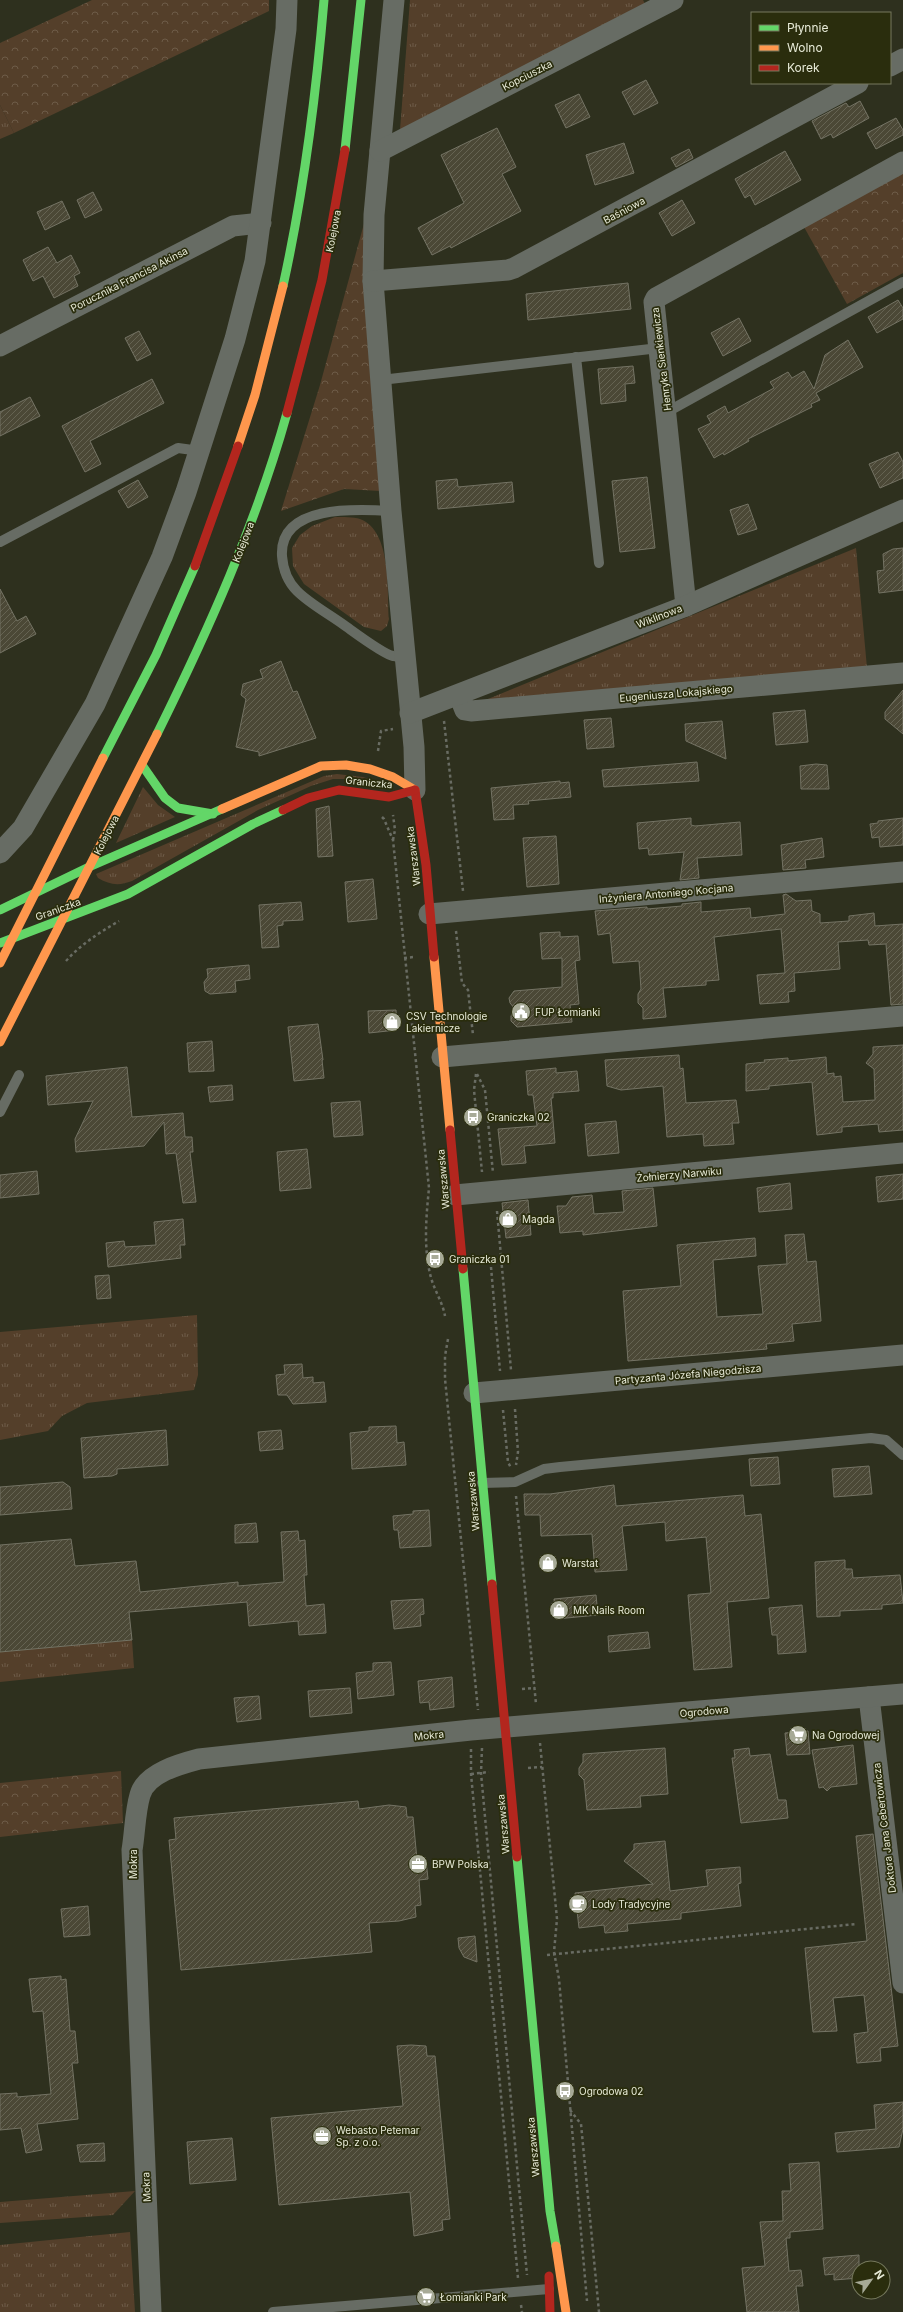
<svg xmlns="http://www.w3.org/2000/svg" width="903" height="2312" viewBox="0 0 903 2312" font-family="Inter,sans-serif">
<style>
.grass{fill:url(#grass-tufts)}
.forest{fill:url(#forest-crowns)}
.building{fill:url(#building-hatch);stroke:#747364}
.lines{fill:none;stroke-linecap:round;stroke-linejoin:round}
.path{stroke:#696c63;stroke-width:2.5;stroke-dasharray:3 3;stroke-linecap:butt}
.lane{stroke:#676c64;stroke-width:10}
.street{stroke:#676c64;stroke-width:21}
.fast{stroke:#63d668;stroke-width:9}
.slow{stroke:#ff974d;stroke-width:9}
.jam{stroke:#b3261e;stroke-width:9}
.labels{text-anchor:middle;stroke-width:3.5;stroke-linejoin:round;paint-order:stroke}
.street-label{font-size:10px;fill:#e8ebd8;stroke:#2a2d0d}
.poi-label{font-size:10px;fill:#e8ebd8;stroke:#2a2d0d;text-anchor:start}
</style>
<defs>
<pattern id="grass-tufts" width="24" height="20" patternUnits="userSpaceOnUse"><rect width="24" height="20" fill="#543f2a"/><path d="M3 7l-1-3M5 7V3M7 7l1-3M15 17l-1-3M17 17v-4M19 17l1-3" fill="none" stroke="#6d5b48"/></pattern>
<pattern id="forest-crowns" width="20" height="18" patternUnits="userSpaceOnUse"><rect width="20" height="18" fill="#543f2a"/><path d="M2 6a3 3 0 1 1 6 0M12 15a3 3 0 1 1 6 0" fill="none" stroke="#6d5b48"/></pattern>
<pattern id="building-hatch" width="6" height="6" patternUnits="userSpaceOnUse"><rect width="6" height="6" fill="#4b4836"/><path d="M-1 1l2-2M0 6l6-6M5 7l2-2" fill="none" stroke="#656352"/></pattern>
</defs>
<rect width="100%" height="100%" fill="#2e301e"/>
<g class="grass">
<path d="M410 0H643L647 8 400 130Z"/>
<path d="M0 105 14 133 0 139Z"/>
<path d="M335 517C343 517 353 517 360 519 392 531 387 591 389 619L387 626 381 631 364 627 304 584 293 566 292 548 300 535 312 526Z"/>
<path d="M856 548 867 668 483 701Z"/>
<path d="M337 774 363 777 375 781 372 785 351 779H333L311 786 258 810 132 881C119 886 110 885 98 878L96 874 324 776Z"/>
<path d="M143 787 158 805 175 817 116 843Z"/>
<path d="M197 1315 198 1375 194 1390 87 1403 62 1416 48 1431 0 1440V1332Z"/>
<path d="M132 1640 134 1668 0 1682V1652Z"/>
<path d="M135 2191 113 2215 0 2223V2202Z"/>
<path d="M130 2232 135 2312H0V2245Z"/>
</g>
<g class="forest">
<path d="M92 0H269V11L14 133 0 105V43Z"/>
<path d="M903 173V273L847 304 804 227Z"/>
<path d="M365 220 381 491 344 489 281 511 320 385Z"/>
<path d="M121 1771 123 1823 0 1837V1783Z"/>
</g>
<g class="building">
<path d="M646 80 658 103 634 115 622 92Z"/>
<path d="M579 94 590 117 566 128 555 105Z"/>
<path d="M860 101 869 118 833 138 831 134 821 139 812 121 846 103 849 107Z"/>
<path d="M896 118 903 130V135L876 149 867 133Z"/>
<path d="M497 128 516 167 502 174 521 211 451 248 450 246 432 255 418 228 464 203 441 155Z"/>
<path d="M624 143 634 173 595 185 586 155Z"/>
<path d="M689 149 693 158 676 167 671 158Z"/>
<path d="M785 151 801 180 755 205 750 195 745 198 735 179Z"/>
<path d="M93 192 102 210 85 218 77 200Z"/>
<path d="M682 200 695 223 672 236 659 213Z"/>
<path d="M62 201 70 218 45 230 37 212Z"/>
<path d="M48 247 57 263 71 255 80 273 74 276 78 286 54 298 43 276 33 281 23 260Z"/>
<path d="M628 283 631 309 528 320 526 294Z"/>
<path d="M898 300 903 308V319L877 333 868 317Z"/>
<path d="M739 318 751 341 723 356 711 333Z"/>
<path d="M139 331 151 354 137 361 125 338Z"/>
<path d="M848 340 863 367 816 393 820 400 811 404 812 407 748 439 749 441 724 455 723 453 714 458 698 429 711 423 707 416 725 406 728 413 741 406 774 388 770 382 788 372 792 378 804 371 814 389 825 355Z"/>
<path d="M633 366 635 383 625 384 626 401 601 404 598 369Z"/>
<path d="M152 379 164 403 90 441 101 464 85 472 62 426Z"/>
<path d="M30 397 40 416 0 436V412Z"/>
<path d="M898 452 903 462V478L880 488 869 464Z"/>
<path d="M647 477 655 548 620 552 612 481Z"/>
<path d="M457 479 458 487 512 482 514 502 438 509 436 481Z"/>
<path d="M138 480 148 497 128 508 118 491Z"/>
<path d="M748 504 757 529 738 535 730 510Z"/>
<path d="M903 548V590L879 593 877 571 884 570 883 554 893 549Z"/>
<path d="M0 589 17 621 26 616 36 634 0 653Z"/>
<path d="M281 661 293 692 297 691 316 738 259 756V752L236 747 246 699 241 695 243 684 263 678 260 670Z"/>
<path d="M903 690V734L885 719V712Z"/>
<path d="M805 710 808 742 776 745 773 713Z"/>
<path d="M611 718 614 747 587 749 584 720Z"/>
<path d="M722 721 726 759 686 741 685 724Z"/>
<path d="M697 762 699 781 604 787 602 770Z"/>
<path d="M816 764 827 765 829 789H801L800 766Z"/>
<path d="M560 781V783L569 782 571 797 528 801 529 804 513 805 514 819 494 820 491 788Z"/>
<path d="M329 806 333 856 318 857 316 809Z"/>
<path d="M691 818V825L695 826 740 822 742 855 697 858 699 878 680 880 684 852 649 855 648 848 639 849 637 823Z"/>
<path d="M903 818V845L880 847 879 837 872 838 870 824 878 823V821Z"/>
<path d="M556 836 559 884 527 887 523 838Z"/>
<path d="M822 838 824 857 805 860 806 868 783 870 781 845Z"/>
<path d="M373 879 377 919 348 922 345 882Z"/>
<path d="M786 894 796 901 811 900 812 911 820 914V923L849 921V916L874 913 875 926 903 924V1004L891 1005 886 944 869 945 868 940 838 942 840 969 794 973 795 991 788 992 789 1002 760 1004 757 975 785 973 781 929 714 937 719 980 706 981V985L663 988 666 1017 643 1019V1008L638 1003V994L641 989 639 961 613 963 610 933 598 935 595 911 647 907V909L682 906V904L701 902V912L750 908 751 918 785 914 783 895Z"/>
<path d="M301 902 303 920 283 921V925L277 926 279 947 262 948 259 905Z"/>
<path d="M560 932V937L578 936 580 960 575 961 579 1004 570 1005 572 1022 517 1027 511 1021V1016L515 1009 510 1003 509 998 514 991 562 987V958L542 959 540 933Z"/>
<path d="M249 965 250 979 235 981 236 992 210 994 205 991 204 982 208 977 207 969Z"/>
<path d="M396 1010 397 1030 369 1033 368 1011Z"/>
<path d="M318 1024 323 1060H322L324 1078 294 1081 288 1027Z"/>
<path d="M212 1041 214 1071 189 1072 187 1043Z"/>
<path d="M903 1045V1130L879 1132 878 1124 842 1127V1132L817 1135 812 1082 769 1086V1089L746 1091V1064L765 1062 764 1060 788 1058V1061L826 1057 827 1074 834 1073V1077L841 1076 843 1102 875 1100 874 1069 866 1063 873 1054V1047Z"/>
<path d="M679 1055 680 1069 683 1068 686 1103 736 1100 739 1123H732L734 1144 704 1146 703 1134 667 1137 663 1086 621 1090 607 1086 605 1060Z"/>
<path d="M127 1067 132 1117 183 1113 185 1137H192L193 1152H190L196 1202 183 1203 176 1153 166 1154 164 1122 144 1146 76 1152 75 1139 93 1101 48 1105 46 1076Z"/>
<path d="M556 1068V1073L577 1071 579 1091 553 1093V1098H551L555 1143 524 1146 526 1163 502 1165 498 1129 537 1126 533 1095H528L526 1071Z"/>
<path d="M232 1085 233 1100 210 1102 208 1087Z"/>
<path d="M360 1101 363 1135 334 1137 331 1103Z"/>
<path d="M616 1121 619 1153 588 1156 585 1124Z"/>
<path d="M307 1149 311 1188 280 1191 277 1152Z"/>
<path d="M37 1171 39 1194 0 1198V1175Z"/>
<path d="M903 1174V1199L878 1202 876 1177Z"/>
<path d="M790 1183 792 1209 759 1212 757 1188Z"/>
<path d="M653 1188 657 1226 583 1235V1231L560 1233 557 1206H566L572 1197 592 1195 594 1214 624 1212 622 1191Z"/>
<path d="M528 1200 531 1235 506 1238 502 1203Z"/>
<path d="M183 1219 185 1245H180L181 1258 108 1267 106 1243 124 1241 125 1247 156 1245 154 1222Z"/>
<path d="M804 1234 807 1262 816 1261 821 1321 792 1324 794 1341 766 1344 767 1349 628 1361 623 1291 681 1286 677 1245 755 1238 756 1256 713 1260 717 1317 763 1314 758 1266 787 1264 785 1235Z"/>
<path d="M109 1275 111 1298 97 1299 95 1276Z"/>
<path d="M302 1364 303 1378 313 1377V1383L324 1382 326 1402 293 1404 287 1395H278L276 1375 285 1374 284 1365Z"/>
<path d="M396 1426 397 1443 404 1442 406 1465 352 1469 350 1433 369 1431V1427Z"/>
<path d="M166 1430 168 1465 117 1469V1474L112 1476 84 1478 81 1438Z"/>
<path d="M281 1430 283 1449 260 1451 258 1432Z"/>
<path d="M778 1457 780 1484 751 1486 749 1459Z"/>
<path d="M869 1466 872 1494 834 1497 832 1469Z"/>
<path d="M63 1482 70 1487 72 1509 0 1515V1487Z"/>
<path d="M614 1485 616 1506 743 1495 745 1516 761 1514 769 1598 727 1602 732 1667 694 1670 688 1595 711 1593 706 1537 666 1541 665 1522 622 1526 627 1570 595 1572 592 1534 541 1536 540 1515H525L524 1494H550Z"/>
<path d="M429 1510 431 1546 400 1548 398 1530H394L393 1516 413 1514V1511Z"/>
<path d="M256 1523 258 1542 235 1543V1525Z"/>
<path d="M298 1531 299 1541 305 1540 307 1575H304L306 1606 324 1604 326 1633 299 1635 298 1621 249 1626 247 1602 129 1612 132 1640 0 1652V1545L71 1539 75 1566 136 1561 140 1592 238 1582V1586L284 1582 281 1532Z"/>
<path d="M845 1560V1569H852L853 1578 900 1575 903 1603 882 1605V1609L840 1611V1616L817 1617 815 1562Z"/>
<path d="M596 1595 598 1615 556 1619 554 1599Z"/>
<path d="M423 1599 424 1614 420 1615 421 1626 394 1629 391 1601Z"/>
<path d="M802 1605 806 1652 778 1654 777 1635H772L769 1608Z"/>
<path d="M648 1632 650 1648 609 1652 608 1636Z"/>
<path d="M391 1662 394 1695 358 1699 356 1673 373 1671V1663Z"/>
<path d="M452 1677 454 1707 430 1710 429 1702 420 1703 418 1681Z"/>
<path d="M350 1688 352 1713 310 1717 308 1691Z"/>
<path d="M259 1696 261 1719 237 1722 234 1698Z"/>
<path d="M808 1731 810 1754 787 1755 785 1733Z"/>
<path d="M853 1745 857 1784 831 1787 827 1791 823 1787 819 1788 812 1750Z"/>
<path d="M665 1748 668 1794 640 1796 641 1807 587 1810 584 1780 579 1775V1768L583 1762V1754Z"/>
<path d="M749 1748 750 1756 770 1754 778 1800H786L788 1818 741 1823 732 1758H735L734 1750Z"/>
<path d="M358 1801 359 1809 389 1805 406 1807 407 1817H413L417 1860H426L428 1879 419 1880 421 1905 415 1906 416 1917 399 1921 369 1923 372 1952 181 1970 169 1840 176 1839 174 1818Z"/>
<path d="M873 1834 898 2046 880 2048 881 2061 857 2063 854 2034 868 2032 864 1995 833 1998 837 2031 813 2032 805 1948 867 1941 856 1836Z"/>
<path d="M665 1841 670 1891 708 1886 706 1870 740 1867 741 1883 738 1884 741 1906 681 1913V1919L627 1924 628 1931 605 1933 604 1925 579 1928 575 1893 653 1884 624 1861 634 1849V1844Z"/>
<path d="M88 1906 90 1935 64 1937 61 1909Z"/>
<path d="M475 1936 477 1962 464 1957 459 1948 458 1938Z"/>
<path d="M61 1976V1980L66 1979 70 2031H75L78 2063H72L78 2119 37 2124 42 2150 26 2153 21 2128 0 2130V2094L17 2093V2097L51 2094 43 2011 33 2012 29 1979Z"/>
<path d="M411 2045 426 2046 427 2056H435L450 2219 442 2220 443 2230 414 2236 410 2192 279 2205 271 2118 403 2106 397 2046Z"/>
<path d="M903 2102V2129L899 2147 837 2152 835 2133 876 2129 874 2105Z"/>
<path d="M232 2138 236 2180 190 2184 187 2142Z"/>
<path d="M104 2143 105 2161 80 2162 77 2145Z"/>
<path d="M819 2162 823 2229 790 2232V2238H786L789 2271 801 2270 803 2286H796L799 2312H747L742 2268 765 2266 760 2222 783 2221 782 2191H791L789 2164Z"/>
<path d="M859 2255V2278L834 2280V2274L825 2275 823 2258Z"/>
</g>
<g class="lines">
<g class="path">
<path d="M444 721 463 891"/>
<path d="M378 751 381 731 393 729"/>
<path d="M382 817 384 819 393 840 429 1188C426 1218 423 1252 432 1281 436 1293 443 1304 445 1316"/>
<path d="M393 840 395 830 393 815"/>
<path d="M456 931 462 983 468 990 473 1035"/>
<path d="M404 958 414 957"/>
<path d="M66 961C81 944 99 933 119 921"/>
<path d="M476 1074 474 1090 482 1172"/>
<path d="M477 1074 485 1090 493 1173"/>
<path d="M497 1211 511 1370"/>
<path d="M491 1267 500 1371"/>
<path d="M448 1339 445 1356V1379L478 1710"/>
<path d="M515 1409 518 1452 516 1465"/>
<path d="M503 1410 508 1462 511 1468"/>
<path d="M516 1496 536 1704"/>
<path d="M522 1689 535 1688"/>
<path d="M540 1743 557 1919 554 1952 559 1979 587 2301"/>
<path d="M482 1748 481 1773 527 2275"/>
<path d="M471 1749V1774L518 2278"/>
<path d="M528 1768 542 1767"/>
<path d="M471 1774 489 1772"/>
<path d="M547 1955 856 1924"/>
<path d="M570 2110 581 2124 599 2312"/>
<path d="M521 2305 522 2312"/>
</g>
<g class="lane">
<path d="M576 357 599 563"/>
<path d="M381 380 659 348"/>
<path d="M667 412 903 282"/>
<path d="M391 511C357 509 279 504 282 556 283 569 287 581 297 591 310 604 329 614 344 625 354 632 383 654 393 656 397 657 402 656 405 655"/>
<path d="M0 542 178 448 200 451"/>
<path d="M0 1112 19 1075"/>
<path d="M482 1483 515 1482 544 1469 560 1467 871 1438 886 1440 903 1455"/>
<path d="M273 2312 549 2289"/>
</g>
<g class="street">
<path d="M394 0 374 215 373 281 391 511 414 747 415 790"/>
<path d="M890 66 903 59"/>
<path d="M380 151 673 0"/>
<path d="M373 281 508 270 514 268 858 83"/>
<path d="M0 346 233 226 261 223"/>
<path d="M686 606 654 302 656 298 903 162"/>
<path d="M459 695 465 710 471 711 903 673"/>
<path d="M410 713 686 606 903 510"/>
<path d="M0 853 23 828 95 704 162 557 186 492 235 339 255 261 286 29 287 0"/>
<path d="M429 914 903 872"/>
<path d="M442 1057 903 1016"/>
<path d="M455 1195 903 1153"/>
<path d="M474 1393 903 1355"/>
<path d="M869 1697 903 1983"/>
<path d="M151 2312 132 1850C135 1832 135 1812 140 1795 146 1773 180 1764 199 1759L471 1730 903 1694"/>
</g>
<g class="fast">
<path d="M345 150 361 0"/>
<path d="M283 286C304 191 316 96 324 0"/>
<path d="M157 734C208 631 256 524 287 413"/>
<path d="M103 758 156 655 195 566"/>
<path d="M142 765 165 798 178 808 213 814"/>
<path d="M0 910 89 867 222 809"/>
<path d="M0 943 128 894 253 824 283 810"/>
<path d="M463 1269 492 1584"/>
<path d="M517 1857 550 2211 556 2246"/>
</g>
<g class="slow">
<path d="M238 446 255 395 283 286"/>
<path d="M222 809 321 766 346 765 370 769 393 777 415 790"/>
<path d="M434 957 450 1130"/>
<path d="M0 963 103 758"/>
<path d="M0 1042 157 734"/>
<path d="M556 2246 566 2312"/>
</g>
<g class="jam">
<path d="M287 413 322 280 345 150"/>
<path d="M195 566 238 446"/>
<path d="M415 790 426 865 434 957"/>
<path d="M283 810 308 798 339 790 389 797 415 790"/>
<path d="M450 1130 463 1269"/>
<path d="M492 1584 517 1857"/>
<path d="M549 2276 550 2312"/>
</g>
</g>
<defs>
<symbol id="civic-disc" viewBox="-11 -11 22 22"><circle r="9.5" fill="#a7aa97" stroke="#2a2d0d"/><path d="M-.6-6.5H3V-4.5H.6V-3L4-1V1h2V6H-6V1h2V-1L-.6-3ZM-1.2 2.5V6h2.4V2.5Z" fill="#fff"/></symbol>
<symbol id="shop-disc" viewBox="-11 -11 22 22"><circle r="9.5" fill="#a7aa97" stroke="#2a2d0d"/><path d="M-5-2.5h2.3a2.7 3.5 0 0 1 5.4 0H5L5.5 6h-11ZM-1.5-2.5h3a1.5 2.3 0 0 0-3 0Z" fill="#fff"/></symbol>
<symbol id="bus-disc" viewBox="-11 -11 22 22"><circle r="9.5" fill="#a7aa97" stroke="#2a2d0d"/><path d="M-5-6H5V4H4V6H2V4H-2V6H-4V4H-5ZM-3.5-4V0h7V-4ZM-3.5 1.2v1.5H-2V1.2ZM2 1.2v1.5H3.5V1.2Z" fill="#fff"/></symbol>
<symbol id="supermarket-disc" viewBox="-11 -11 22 22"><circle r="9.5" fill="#a7aa97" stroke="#2a2d0d"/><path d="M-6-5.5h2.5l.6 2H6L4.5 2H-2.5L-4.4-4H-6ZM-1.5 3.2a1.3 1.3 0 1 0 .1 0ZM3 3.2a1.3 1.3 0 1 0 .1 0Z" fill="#fff"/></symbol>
<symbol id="office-disc" viewBox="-11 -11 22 22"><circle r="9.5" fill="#a7aa97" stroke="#2a2d0d"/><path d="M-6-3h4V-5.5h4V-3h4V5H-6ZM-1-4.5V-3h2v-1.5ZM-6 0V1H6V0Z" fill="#fff"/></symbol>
<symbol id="cafe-disc" viewBox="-11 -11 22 22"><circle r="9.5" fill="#a7aa97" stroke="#2a2d0d"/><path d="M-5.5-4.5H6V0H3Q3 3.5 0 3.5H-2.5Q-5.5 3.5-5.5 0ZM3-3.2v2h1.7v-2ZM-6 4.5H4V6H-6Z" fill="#fff"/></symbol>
</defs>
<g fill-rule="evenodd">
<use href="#civic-disc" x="510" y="1001" width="22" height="22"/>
<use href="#shop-disc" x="381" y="1011" width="22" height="22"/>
<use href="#bus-disc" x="462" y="1106" width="22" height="22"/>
<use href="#shop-disc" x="497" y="1208" width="22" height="22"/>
<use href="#bus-disc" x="424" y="1248" width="22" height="22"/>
<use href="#shop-disc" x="537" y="1552" width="22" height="22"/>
<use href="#shop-disc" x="548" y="1599" width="22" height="22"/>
<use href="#supermarket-disc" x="787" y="1724" width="22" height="22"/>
<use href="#office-disc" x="407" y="1853" width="22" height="22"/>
<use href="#cafe-disc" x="567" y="1893" width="22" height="22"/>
<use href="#bus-disc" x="554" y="2080" width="22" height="22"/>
<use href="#office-disc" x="311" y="2125" width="22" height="22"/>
<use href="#supermarket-disc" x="415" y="2286" width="22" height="22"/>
</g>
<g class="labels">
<g class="street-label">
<text transform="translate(527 75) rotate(-27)" y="4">Kopciuszka</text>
<text transform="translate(624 210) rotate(-28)" y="4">Baśniowa</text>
<text transform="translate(333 231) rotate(-79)" y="4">Kolejowa</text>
<text transform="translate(129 279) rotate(-27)" y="4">Porucznika Francisa Akinsa</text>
<text transform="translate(661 359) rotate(-97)" y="4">Henryka Sienkiewicza</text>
<text transform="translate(243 542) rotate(-69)" y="4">Kolejowa</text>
<text transform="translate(659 616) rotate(-21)" y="4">Wiklinowa</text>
<text transform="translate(676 693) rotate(-5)" y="4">Eugeniusza Lokajskiego</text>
<text transform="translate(369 782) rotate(6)" y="4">Graniczka</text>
<text transform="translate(106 835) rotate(-63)" y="4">Kolejowa</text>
<text transform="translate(413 856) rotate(-97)" y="4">Warszawska</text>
<text transform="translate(666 893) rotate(-5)" y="4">Inżyniera Antoniego Kocjana</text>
<text transform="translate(58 909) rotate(-20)" y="4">Graniczka</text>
<text transform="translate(679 1174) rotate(-5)" y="4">Żołnierzy Narwiku</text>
<text transform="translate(443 1179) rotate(-95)" y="4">Warszawska</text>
<text transform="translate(688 1374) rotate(-5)" y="4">Partyzanta Józefa Niegodzisza</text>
<text transform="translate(473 1501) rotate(-95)" y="4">Warszawska</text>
<text transform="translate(704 1711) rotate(-5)" y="4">Ogrodowa</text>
<text transform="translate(429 1735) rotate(-6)" y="4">Mokra</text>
<text transform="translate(503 1824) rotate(-95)" y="4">Warszawska</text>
<text transform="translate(884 1828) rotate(-97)" y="4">Doktora Jana Cebertowicza</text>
<text transform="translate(133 1864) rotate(-90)" y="4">Mokra</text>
<text transform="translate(533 2147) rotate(-95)" y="4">Warszawska</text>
<text transform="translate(146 2187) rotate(-93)" y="4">Mokra</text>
</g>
<g class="poi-label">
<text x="535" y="1016">FUP Łomianki</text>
<text x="406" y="1020">CSV Technologie<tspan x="406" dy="12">Lakiernicze</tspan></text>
<text x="487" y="1121">Graniczka 02</text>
<text x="522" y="1223">Magda</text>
<text x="449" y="1263">Graniczka 01</text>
<text x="562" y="1567">Warstat</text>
<text x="573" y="1614">MK Nails Room</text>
<text x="812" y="1739">Na Ogrodowej</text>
<text x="432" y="1868">BPW Polska</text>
<text x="592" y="1908">Lody Tradycyjne</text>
<text x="579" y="2095">Ogrodowa 02</text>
<text x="336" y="2134">Webasto Petemar<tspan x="336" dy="12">Sp. z o.o.</tspan></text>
<text x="440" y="2301">Łomianki Park</text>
</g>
</g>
<rect x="751" y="12" width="140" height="72" fill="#2a2d0d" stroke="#76795e"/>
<rect x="759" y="25" width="20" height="6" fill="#63d668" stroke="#76795e"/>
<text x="787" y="32" font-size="12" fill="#e8ebd8">Płynnie</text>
<rect x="759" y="45" width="20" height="6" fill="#ff974d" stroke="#76795e"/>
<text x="787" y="52" font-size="12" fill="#e8ebd8">Wolno</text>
<rect x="759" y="65" width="20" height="6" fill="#b3261e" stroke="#76795e"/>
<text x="787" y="72" font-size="12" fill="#e8ebd8">Korek</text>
<g transform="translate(871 2280) rotate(57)"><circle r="19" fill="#2a2d0d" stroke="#76795e"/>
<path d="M0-3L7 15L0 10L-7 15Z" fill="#a7aa97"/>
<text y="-6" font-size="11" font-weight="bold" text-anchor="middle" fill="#e8ebd8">N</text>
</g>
</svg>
